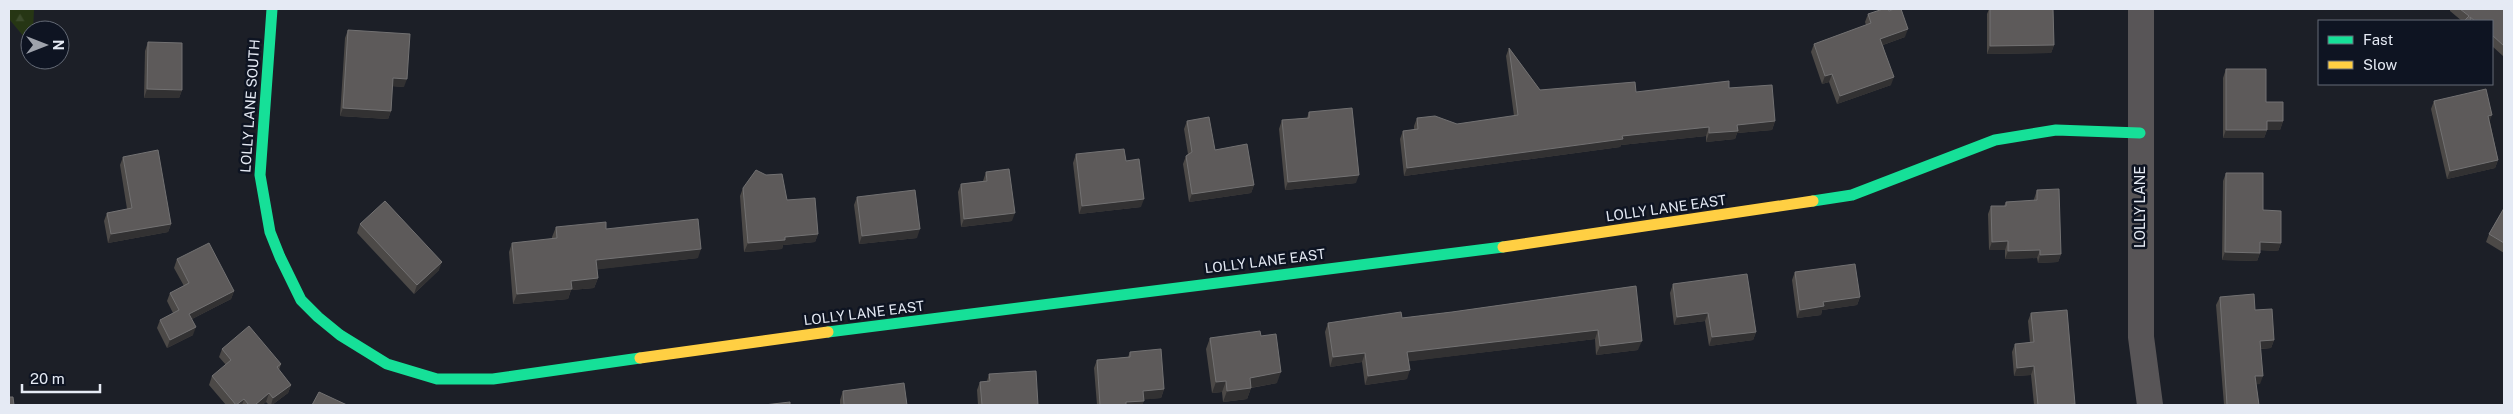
<svg xmlns="http://www.w3.org/2000/svg" width="2513" height="414" viewBox="0 0 2513 414" font-family="'Public Sans',sans-serif">
<style>
.forest{fill:url(#forest-firs)}
.lines{fill:none;stroke-linecap:round;stroke-linejoin:round}
.street{stroke:#585557;stroke-width:26}
.fast{stroke:#16e098;stroke-width:11}
.slow{stroke:#ffcf43;stroke-width:11}
.wall{fill:#4c4947}
.shaded-wall{fill:#323132}
.building{fill:#5d5a5a;stroke:#727172}
.labels{text-anchor:middle;stroke-width:5;stroke-linejoin:round;paint-order:stroke}
.street-label{font-size:14px;fill:#e5eaf4;stroke:#0e1422}
</style>
<defs>
<pattern id="forest-firs" width="22" height="20" patternUnits="userSpaceOnUse" patternTransform="scale(1.25)"><rect width="22" height="20" fill="#263614"/><path d="M5 1l3.5 6h-7zM16 11l3.5 6h-7z" fill="#3b4a2b"/></pattern>
</defs>
<rect width="100%" height="100%" fill="#1c1f27"/>
<path class="forest" d="M9 9H34L33 30H30V44L9 19Z"/>
<g class="lines">
<path class="street" d="M2141 9V337L2150 405"/>
<g class="fast">
<path d="M272 9 260 175 270 232 280 257 301 300 318 317 340 335 387 364 437 379H493L640 358"/>
<path d="M1813 201 1852 195 1995 140 2056 130 2140 133"/>
<path d="M828 332 1503 247"/>
</g>
<g class="slow">
<path d="M1503 247 1813 201"/>
<path d="M640 358 828 332"/>
</g>
</g>
<g class="wall">
<path d="M1989 9H2053L2054 45 2051 53 1987 54V14Z"/>
<path d="M2450 9H2504V55L2503 56 2492 46V21H2462L2450 11Z"/>
<path d="M1889 11 1905 37 1883 45 1891 85 1837 104 1829 82 1822 84 1811 52 1814 44 1866 25 1865 22 1868 14Z"/>
<path d="M348 30 404 87 392 86 391 111 388 119 340 116 345 38Z"/>
<path d="M148 42 182 90 179 98H144L145 51Z"/>
<path d="M1509 48 1540 90 1636 92 1729 88 1775 121 1772 130 1737 133 1735 139 1706 142V136L1621 145 1620 147 1404 176 1400 139 1403 131 1414 130V126L1417 118 1457 124 1514 116 1506 56Z"/>
<path d="M2226 69 2266 102 2283 121 2280 130H2267L2264 138H2223V78Z"/>
<path d="M2434 101 2490 122 2498 160 2495 168 2447 179 2431 109Z"/>
<path d="M1309 112 1356 183 1285 190 1279 129 1282 120 1307 118Z"/>
<path d="M1187 121 1215 150 1254 185 1251 193 1189 202 1183 164 1186 156 1188 154 1184 129Z"/>
<path d="M1076 154 1126 161 1141 207 1079 214 1073 163Z"/>
<path d="M123 157 171 224 168 232 108 243 104 221 107 213 127 209 120 165Z"/>
<path d="M986 172 1012 221 961 227 958 192 961 184 983 181Z"/>
<path d="M2226 173 2263 210 2281 243 2278 251 2260 250V253L2257 261 2222 260 2223 181Z"/>
<path d="M743 188 787 200 818 234 815 242 783 245 782 249 744 252 740 196Z"/>
<path d="M2037 190 2061 254 2058 262 2038 263 2037 258 2005 259V250H1989L1988 214 1991 206H2004L2006 202 2034 201V199Z"/>
<path d="M857 197 917 238 859 244 854 205Z"/>
<path d="M2504 208V253L2486 242 2489 234Z"/>
<path d="M360 224 439 270 414 294 357 233Z"/>
<path d="M556 227 606 229 698 258 597 269 598 278 594 288 571 290 568 299 513 304 509 252 512 243 552 239V237Z"/>
<path d="M177 259 234 291 231 299 192 319 193 335 167 348 157 328 160 320 173 313 167 301 170 293 184 286 174 268Z"/>
<path d="M1795 272 1860 297 1857 305 1822 310 1821 315 1797 318 1792 280Z"/>
<path d="M1673 284 1756 332 1753 340 1709 346 1705 321 1674 325 1670 293Z"/>
<path d="M1636 286 1638 350 1596 355 1595 339 1409 361 1407 379 1365 385 1362 362 1330 367 1325 332 1328 323 1402 318 1452 312Z"/>
<path d="M2220 297 2255 310 2274 340 2271 348 2261 349 2260 384H2256L2259 405H2224L2216 305Z"/>
<path d="M2031 313 2075 404V405H2034L2031 375 2014 376 2012 352 2015 344 2030 343 2028 321Z"/>
<path d="M1261 336 1277 383 1251 388 1247 399 1223 402 1222 392 1212 393 1206 349 1210 338Z"/>
<path d="M222 349 281 364 279 370 291 385 288 393 272 405H269L266 402 262 405H226L209 385 212 376 226 365 219 357Z"/>
<path d="M1130 352 1164 389 1161 398 1144 399 1142 405H1097L1094 368 1097 360 1128 357Z"/>
<path d="M989 374 1038 405H978L977 390 980 382 987 381Z"/>
<path d="M843 391 907 405H840V400Z"/>
</g>
<g class="shaded-wall">
<path d="M1908 29 1905 37 1877 47 1880 39Z"/>
<path d="M2054 45 2051 53 1987 54 1990 46Z"/>
<path d="M1832 74 1829 82 1822 84 1825 76Z"/>
<path d="M1894 77 1891 85 1837 104 1840 96Z"/>
<path d="M393 78 407 79 404 87 390 86Z"/>
<path d="M147 89 182 90 179 98H144Z"/>
<path d="M343 108 391 111 388 119 340 116Z"/>
<path d="M2492 115 2489 123 2488 116Z"/>
<path d="M1775 121 1772 130 1737 133 1735 139 1706 142 1709 133 1737 125Z"/>
<path d="M2267 121H2283L2280 130H2267L2264 138H2223L2226 130Z"/>
<path d="M1709 127 1706 136 1621 145 1620 147 1404 176 1407 168 1622 136Z"/>
<path d="M2498 160 2495 168 2447 179 2450 171Z"/>
<path d="M1359 175 1356 183 1285 190 1288 182Z"/>
<path d="M1254 185 1251 193 1189 202 1192 194Z"/>
<path d="M1144 199 1141 207 1079 214 1082 206Z"/>
<path d="M1015 213 1012 221 961 227 964 219Z"/>
<path d="M171 224 168 232 108 243 111 234Z"/>
<path d="M920 229 917 238 859 244 862 236Z"/>
<path d="M818 234 815 242 783 245 782 249 744 252 748 243 785 237Z"/>
<path d="M2008 241 2005 250H1989L1992 242Z"/>
<path d="M2260 242 2281 243 2278 251 2257 250Z"/>
<path d="M701 249 698 258 593 270 596 260Z"/>
<path d="M2040 250 2037 258 2005 259 2008 251Z"/>
<path d="M2225 252 2260 253 2257 261 2222 260Z"/>
<path d="M2061 254 2058 262 2038 263 2040 255Z"/>
<path d="M442 262 439 270 414 294 417 285Z"/>
<path d="M598 278 594 288 571 290 568 299 513 304 517 294 571 281Z"/>
<path d="M234 291 231 299 186 322 189 314Z"/>
<path d="M1860 297 1857 305 1822 310 1821 315 1797 318 1800 310 1823 302Z"/>
<path d="M1708 313 1705 321 1674 325 1677 317Z"/>
<path d="M196 327 193 335 167 348 170 340Z"/>
<path d="M1598 330 1595 339 1404 362 1407 352Z"/>
<path d="M1756 332 1753 340 1709 346 1712 337Z"/>
<path d="M2274 340 2271 348 2257 349 2260 341Z"/>
<path d="M1642 341 1638 350 1596 355 1600 346Z"/>
<path d="M1365 353 1362 362 1330 367 1333 357Z"/>
<path d="M2034 366 2031 375 2014 376 2017 368Z"/>
<path d="M1410 370 1407 379 1365 385 1368 376Z"/>
<path d="M1281 372 1277 383 1249 388H1251L1247 399 1223 402 1227 391 1250 378Z"/>
<path d="M2255 376H2263L2260 384 2252 385Z"/>
<path d="M1226 381 1222 392 1212 393 1216 382Z"/>
<path d="M291 385 288 393 272 405H271L273 398Z"/>
<path d="M1164 389 1161 398 1140 400 1143 391Z"/>
<path d="M269 393 266 402 262 405H255Z"/>
<path d="M244 399 242 405H237Z"/>
<path d="M1144 401 1142 405H1125L1126 402Z"/>
</g>
<g class="building">
<path d="M1883 9H1888L1889 11 1894 9H1901L1908 29 1880 39 1894 77 1840 96 1832 74 1825 76 1814 44 1871 23 1868 14Z"/>
<path d="M1990 9H2053L2054 45 1990 46Z"/>
<path d="M2460 9H2504V46L2492 35V21H2475L2470 17 2471 21H2464L2469 16Z"/>
<path d="M348 30 410 34 407 79 393 78 391 111 343 108Z"/>
<path d="M148 42 182 43V90L147 89Z"/>
<path d="M1509 48 1540 90 1635 82 1636 92 1729 81V88L1772 85 1775 121 1737 125 1738 131 1709 133V127L1622 136 1623 139 1407 168 1403 131 1418 129 1417 118 1435 116 1457 124 1518 115Z"/>
<path d="M2226 69H2266V102H2283V121H2267V130H2226Z"/>
<path d="M2486 89 2492 115 2488 116 2498 160 2450 171 2434 101Z"/>
<path d="M1352 108 1359 175 1288 182 1282 120 1309 118V112Z"/>
<path d="M1209 117 1215 150 1247 144 1254 185 1192 194 1186 156 1192 152 1187 121Z"/>
<path d="M1124 149 1126 161 1139 159 1144 199 1082 206 1076 154Z"/>
<path d="M158 150 171 224 111 234 107 213 132 208 123 157Z"/>
<path d="M1009 169 1015 213 964 219 961 184 987 181 986 172Z"/>
<path d="M756 170 766 175 782 174 787 200 815 198 818 234 785 237V240L748 243 743 188Z"/>
<path d="M2226 173H2263V210L2281 211V243L2260 242V253L2225 252Z"/>
<path d="M2059 189 2061 254 2040 255V250L2008 251V241L1992 242 1991 206H2006V202L2037 200V190Z"/>
<path d="M915 190 920 229 862 236 857 197Z"/>
<path d="M385 201 442 262 417 285 360 224Z"/>
<path d="M2504 208V243L2489 234Z"/>
<path d="M698 219 701 249 596 260 598 278 571 281 572 289 517 294 512 243 557 238 556 227 606 222V229Z"/>
<path d="M209 243 234 291 189 314 196 327 170 340 160 320 179 310 170 293 189 283 177 259Z"/>
<path d="M1855 264 1860 297 1823 302 1824 306 1800 310 1795 272Z"/>
<path d="M1747 274 1756 332 1712 337 1708 313 1677 317 1673 284Z"/>
<path d="M1636 286 1642 341 1600 346 1598 330 1407 352 1410 370 1368 376 1365 353 1333 357 1328 323 1401 312 1402 318 1452 312Z"/>
<path d="M2254 294 2255 310 2272 309 2274 340 2260 341 2263 376H2255L2259 405H2227L2220 297Z"/>
<path d="M2067 310 2075 404 2063 405H2038L2034 366 2017 368 2015 344 2034 342 2031 313Z"/>
<path d="M249 326 281 364 277 367 291 385 273 398 269 393 255 405H249L244 399 236 405 212 376 231 360 222 349Z"/>
<path d="M1260 331 1261 336 1276 334 1281 372 1250 378 1251 388 1227 391 1226 381 1216 382 1210 338Z"/>
<path d="M1161 349 1164 389 1143 391 1144 401 1126 402V405H1100L1097 360 1130 357V352Z"/>
<path d="M1036 371 1038 405H982L980 382 990 381 989 374Z"/>
<path d="M904 383 907 405H844L843 391Z"/>
<path d="M319 392 347 405H312Z"/>
<path d="M9 397H13L14 405H9Z"/>
<path d="M790 402V405H764Z"/>
</g>
<g class="labels">
<g class="street-label">
<text transform="translate(250 106) rotate(-86)" y="5">LOLLY LANE SOUTH</text>
<text transform="translate(2140 207) rotate(-90)" y="5">LOLLY LANE</text>
<text transform="translate(1666 208) rotate(-8)" y="5">LOLLY LANE EAST</text>
<text transform="translate(1265 261) rotate(-7)" y="5">LOLLY LANE EAST</text>
<text transform="translate(864 313) rotate(-7)" y="5">LOLLY LANE EAST</text>
</g>
</g>
<rect width="2513" height="414" fill="none" stroke="#e5eaf4" stroke-width="20"/>
<rect x="2318" y="20" width="175" height="65" fill="#0e1422" stroke="#646a76"/>
<rect x="2328" y="36" width="25" height="8" fill="#16e098" stroke="#646a76"/>
<text x="2363" y="45" font-size="15" fill="#e5eaf4">Fast</text>
<rect x="2328" y="61" width="25" height="8" fill="#ffcf43" stroke="#646a76"/>
<text x="2363" y="70" font-size="15" fill="#e5eaf4">Slow</text>
<g transform="translate(45 45) rotate(90)"><circle r="24" fill="#0e1422" stroke="#646a76"/>
<path d="M0-4L9 19L0 12L-9 19Z" fill="#9fa3ac"/>
<text y="-8" font-size="14" font-weight="bold" text-anchor="middle" fill="#e5eaf4">N</text>
</g>
<path d="M22 384v8h78v-8" fill="none" stroke="#e5eaf4" stroke-width="2.5"/>
<text x="30" y="384" font-size="15" fill="#e5eaf4" stroke="#0e1422" stroke-width="4" paint-order="stroke">20 m</text>
</svg>
